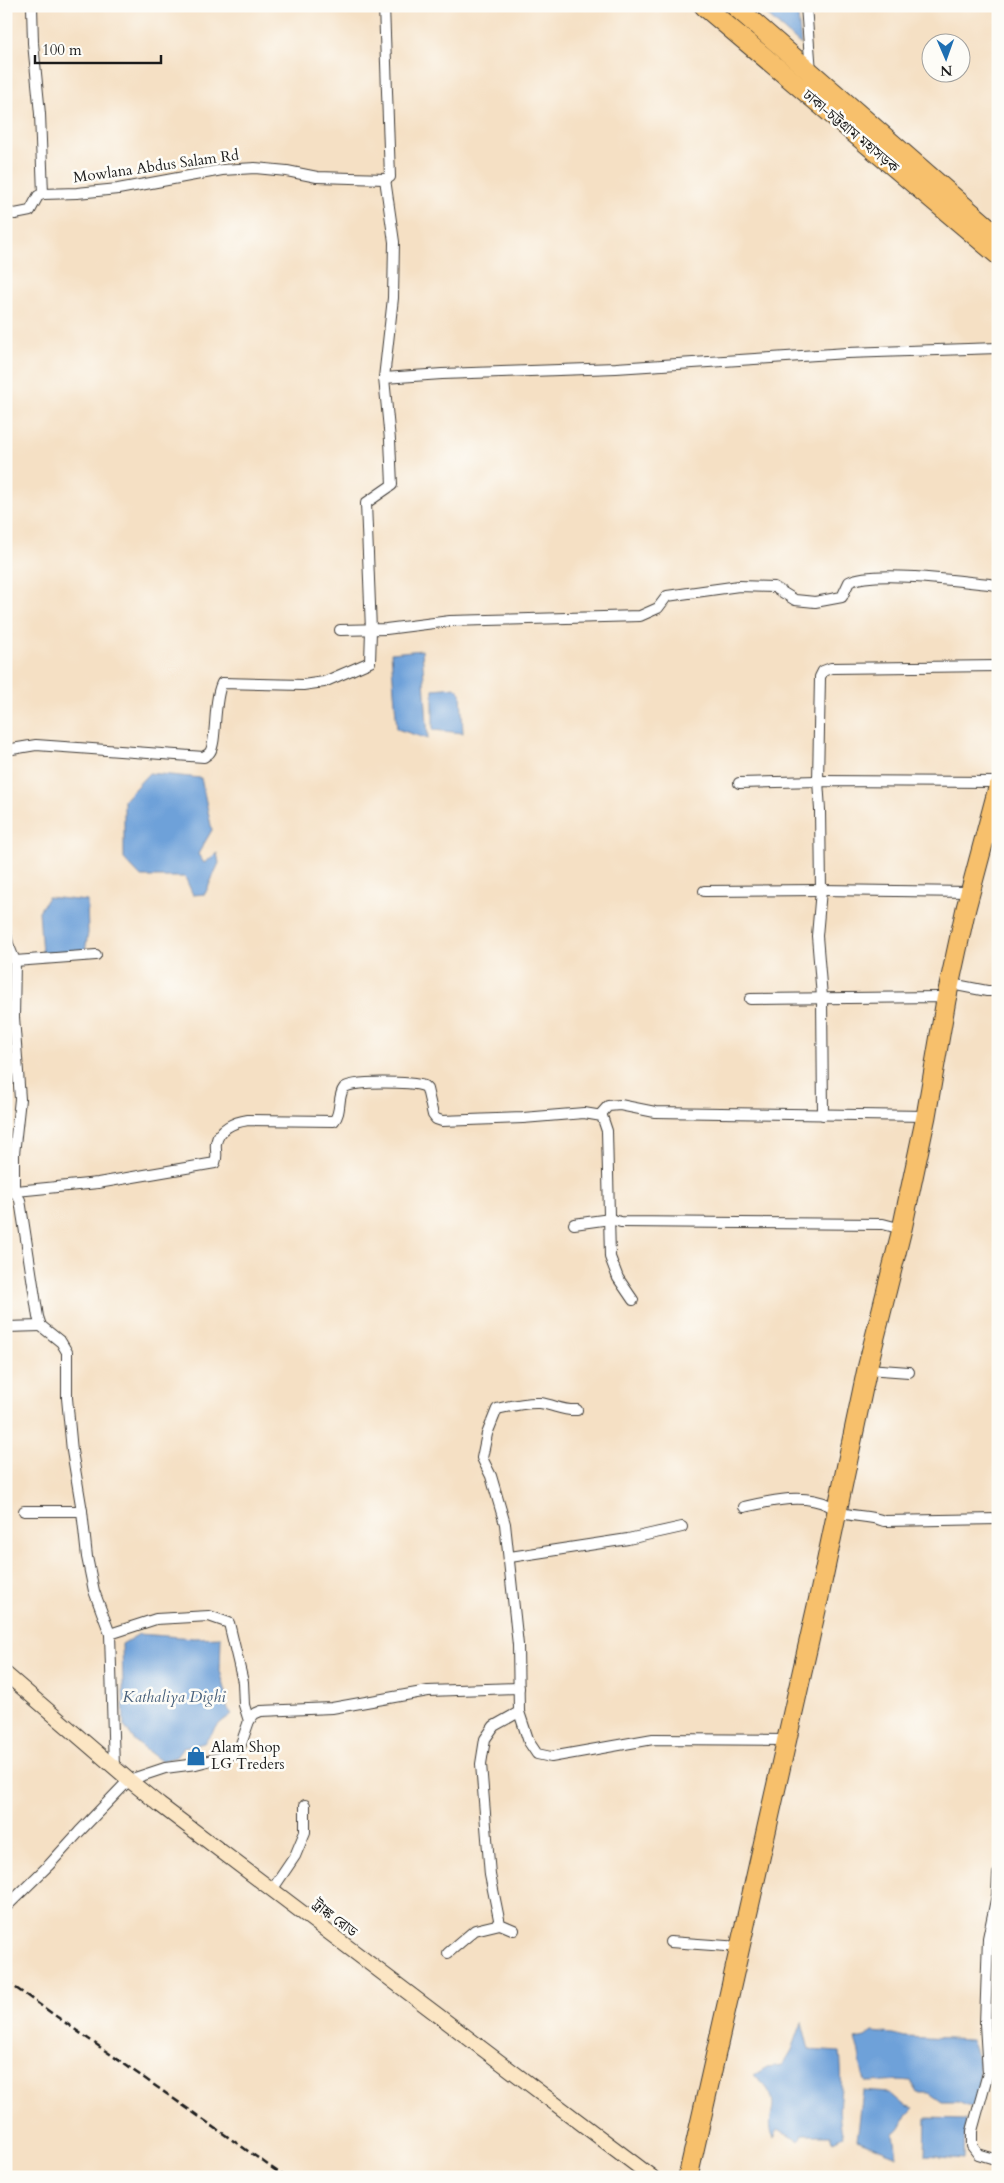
<svg xmlns="http://www.w3.org/2000/svg" width="1004" height="2183" viewBox="0 0 1004 2183" font-family="Cardo,'Noto Serif Bengali',serif">
<style>
.water{fill:#6ea1d9;stroke:#455e7a}
.lines{fill:none;stroke-linecap:round;stroke-linejoin:round}
.street-casing{stroke:#3d3935;stroke-width:12}
.secondary-casing{stroke:#3d3935;stroke-width:16}
.highway-casing{stroke:#3d3935;stroke-width:21}
.street{stroke:#fff;stroke-width:10}
.secondary{stroke:#fce6c4;stroke-width:14}
.highway{stroke:#f7c06c;stroke-width:19}
.rail{stroke:#1c1c1c;stroke-width:2.5;stroke-dasharray:8 4;stroke-linecap:butt}
.labels{text-anchor:middle;stroke-width:5;stroke-linejoin:round;paint-order:stroke}
.street-label{font-size:15px;fill:#1c1c1c;stroke:#fdfcf7}
.poi-label{font-size:15px;fill:#1c1c1c;stroke:#fdfcf7;text-anchor:start}
.water-label{font-size:16px;font-style:italic;fill:#455e7a;stroke:#fdfcf7}
</style>
<rect width="100%" height="100%" fill="#fdfcf7"/>
<filter id="ink" filterUnits="userSpaceOnUse"><feTurbulence type="fractalNoise" baseFrequency=".02" numOctaves="2"/><feDisplacementMap in="SourceGraphic" scale="10" xChannelSelector="R" yChannelSelector="G"/><feConvolveMatrix kernelMatrix="1 2 1 2 8 2 1 2 1" color-interpolation-filters="sRGB"/></filter>
<filter id="wash" filterUnits="userSpaceOnUse"><feTurbulence type="fractalNoise" baseFrequency=".0096" numOctaves="4" result="noise"/><feDisplacementMap in="SourceGraphic" scale="20" xChannelSelector="R" yChannelSelector="G"/><feGaussianBlur stdDeviation="1.12" result="paint"/><feColorMatrix in="noise" values="0 0 0 0 0 0 0 0 0 0 0 0 0 0 0 0 0 1.4 0 .05"/><feComposite in="paint" operator="in"/></filter>
<g filter="url(#wash)">
<rect width="100%" height="100%" fill="#f5e0c4"/>
<g class="water">
<path d="M757 6H797L801 45Z"/>
<path d="M422 650 428 739 397 729 391 653Z"/>
<path d="M455 687 461 693 463 733 433 730V689Z"/>
<path d="M149 773 201 778 212 830 198 854 204 863 217 853 219 863 205 894 193 895 185 877H141L124 859V800Z"/>
<path d="M48 897 87 901 88 933 85 952 42 954 39 911Z"/>
<path d="M139 1634 194 1638 221 1637 220 1671 226 1692 227 1708 232 1714 220 1723 204 1743 183 1748 176 1757 161 1761 137 1743 124 1726 122 1644Z"/>
<path d="M802 2022 809 2050 840 2052C841 2063 842 2077 841 2088 839 2105 838 2119 843 2136L833 2141 831 2135H802L799 2141 778 2130 774 2138C761 2113 790 2106 754 2075L767 2067 783 2065 792 2050Z"/>
<path d="M872 2032 893 2034 905 2037 971 2040C981 2063 984 2085 972 2108L958 2102H942L929 2093H918L911 2081C895 2079 882 2082 866 2082 859 2068 861 2054 855 2039L865 2037Z"/>
<path d="M863 2091 890 2093 904 2105 913 2108C902 2117 905 2127 894 2134L897 2156 857 2140Z"/>
<path d="M926 2118 965 2119 964 2159 925 2156Z"/>
</g>
</g>
<g filter="url(#ink)">
<g class="lines">
<defs>
<g id="street">
<path d="M32 6 33 43 40 114 43 194"/>
<path d="M806 6 811 72"/>
<path d="M6 212 15 214 30 211 38 196 43 194 77 193 118 189 222 170 255 168 287 171 317 177 385 179 390 177 384 6"/>
<path d="M384 378 442 374 616 368 847 353 998 348"/>
<path d="M340 630 386 629 450 621 640 616 658 608 667 596 739 586 774 587 795 600 815 602 842 597 849 582C873 569 967 582 998 585"/>
<path d="M6 750 36 745 204 757C206 755 209 754 210 752 217 742 213 701 222 683L303 685 324 682 370 662 371 630 366 503 392 485 390 440 384 378 393 298 394 242 385 179"/>
<path d="M739 783 818 781 998 782"/>
<path d="M704 891 821 890 970 892"/>
<path d="M6 934 8 944 15 961 14 1017 20 1099 14 1154V1191L20 1200 38 1317 41 1326 61 1342 67 1352V1398L72 1451 82 1511 87 1557 94 1591 110 1634 114 1768"/>
<path d="M15 961 96 955"/>
<path d="M951 984 987 991H998"/>
<path d="M750 999 940 997 946 1000"/>
<path d="M600 1115 608 1106 620 1105 655 1112 926 1116"/>
<path d="M823 1115 822 997 817 936 821 890 820 810 818 781 820 677 823 671 831 668 998 666"/>
<path d="M6 1192 98 1183 215 1163C218 1155 215 1151 216 1143 219 1128 235 1122 248 1120L334 1121C342 1112 337 1097 344 1088 351 1080 413 1082 424 1086L427 1089 433 1115 436 1119 442 1121 523 1118 584 1113 602 1116 607 1131 610 1257 618 1278 633 1300"/>
<path d="M574 1224 610 1219 621 1222 883 1224 902 1229"/>
<path d="M6 1327 41 1326"/>
<path d="M867 1369 909 1372"/>
<path d="M577 1410C562 1411 555 1405 540 1403 526 1402 510 1406 497 1409L487 1434 482 1458 491 1476 505 1524 518 1645 519 1712 529 1742 537 1754 551 1757 653 1739 787 1740"/>
<path d="M744 1507C771 1501 803 1493 828 1505 832 1507 835 1510 838 1512 852 1517 869 1515 884 1521L998 1519"/>
<path d="M24 1511H82"/>
<path d="M510 1557 628 1539 682 1527"/>
<path d="M110 1634 156 1619 209 1616 229 1623 243 1682 244 1705 249 1721"/>
<path d="M998 1874 997 1895 988 1938 985 2024 988 2073 972 2131V2146L978 2154 998 2160"/>
<path d="M272 1890 295 1856 305 1832V1805"/>
<path d="M6 1907 49 1865 79 1832 129 1780 165 1768 196 1764 231 1755 240 1747 249 1721 254 1714 261 1711 332 1708 428 1691 519 1688"/>
<path d="M514 1930 500 1924 490 1875 481 1764 485 1739 494 1726 519 1712"/>
<path d="M670 1942 740 1947"/>
<path d="M448 1953 475 1930 500 1924"/>
</g>
<path id="secondary" d="M6 1674 129 1780 160 1805 652 2177"/>
<g id="highway">
<path d="M704 6 998 255"/>
<path d="M735 6 998 236"/>
<path d="M688 2177 819 1597 867 1369 902 1229 926 1116 946 1000 966 908 998 788"/>
</g>
</defs>
<use href="#street" class="street-casing"/>
<use href="#secondary" class="secondary-casing"/>
<use href="#highway" class="highway-casing"/>
<use href="#street" class="street"/>
<use href="#secondary" class="secondary"/>
<use href="#highway" class="highway"/>
<path class="rail" d="M6 1981 285 2177"/>
</g>
</g>
<defs>
<symbol id="shop-bare" viewBox="-9 -9 18 18"><path d="M-5-2.5h2.3a2.7 3.5 0 0 1 5.4 0H5L5.5 6h-11ZM-1.5-2.5h3a1.5 2.3 0 0 0-3 0Z" fill="#1f6fb2" stroke="#fdfcf7" stroke-width="2.5" paint-order="stroke"/></symbol>
</defs>
<g fill-rule="evenodd">
<use href="#shop-bare" x="182" y="1742" width="28" height="28"/>
</g>
<g class="labels">
<g class="street-label">
<text transform="translate(851 131) rotate(40)" y="5">ঢাকা-চট্টগ্রাম মহাসড়ক</text>
<text transform="translate(156 166) rotate(-8)" y="5">Mowlana Abdus Salam Rd</text>
<text transform="translate(335 1918) rotate(37)" y="5">ট্রাঙ্ক রোড</text>
</g>
<g class="poi-label">
<text x="211" y="1752">Alam Shop<tspan x="211" dy="17">LG Treders</tspan></text>
</g>
<g class="water-label">
<text x="174" y="1702">Kathaliya Dighi</text>
</g>
</g>
<rect width="1004" height="2183" fill="none" stroke="#fdfcf7" stroke-width="25"/>
<g transform="translate(946 58) rotate(178)"><circle r="24" fill="#fdfcf7" stroke="#a3a29f"/>
<path d="M0-4L9 19L0 12L-9 19Z" fill="#1f6fb2"/>
<text y="-8" font-size="14" font-weight="bold" text-anchor="middle" fill="#1c1c1c">N</text>
</g>
<path d="M35 55v8h126v-8" fill="none" stroke="#1c1c1c" stroke-width="2.5"/>
<text x="42" y="55" font-size="15" fill="#1c1c1c" stroke="#fdfcf7" stroke-width="4" paint-order="stroke">100 m</text>
</svg>
